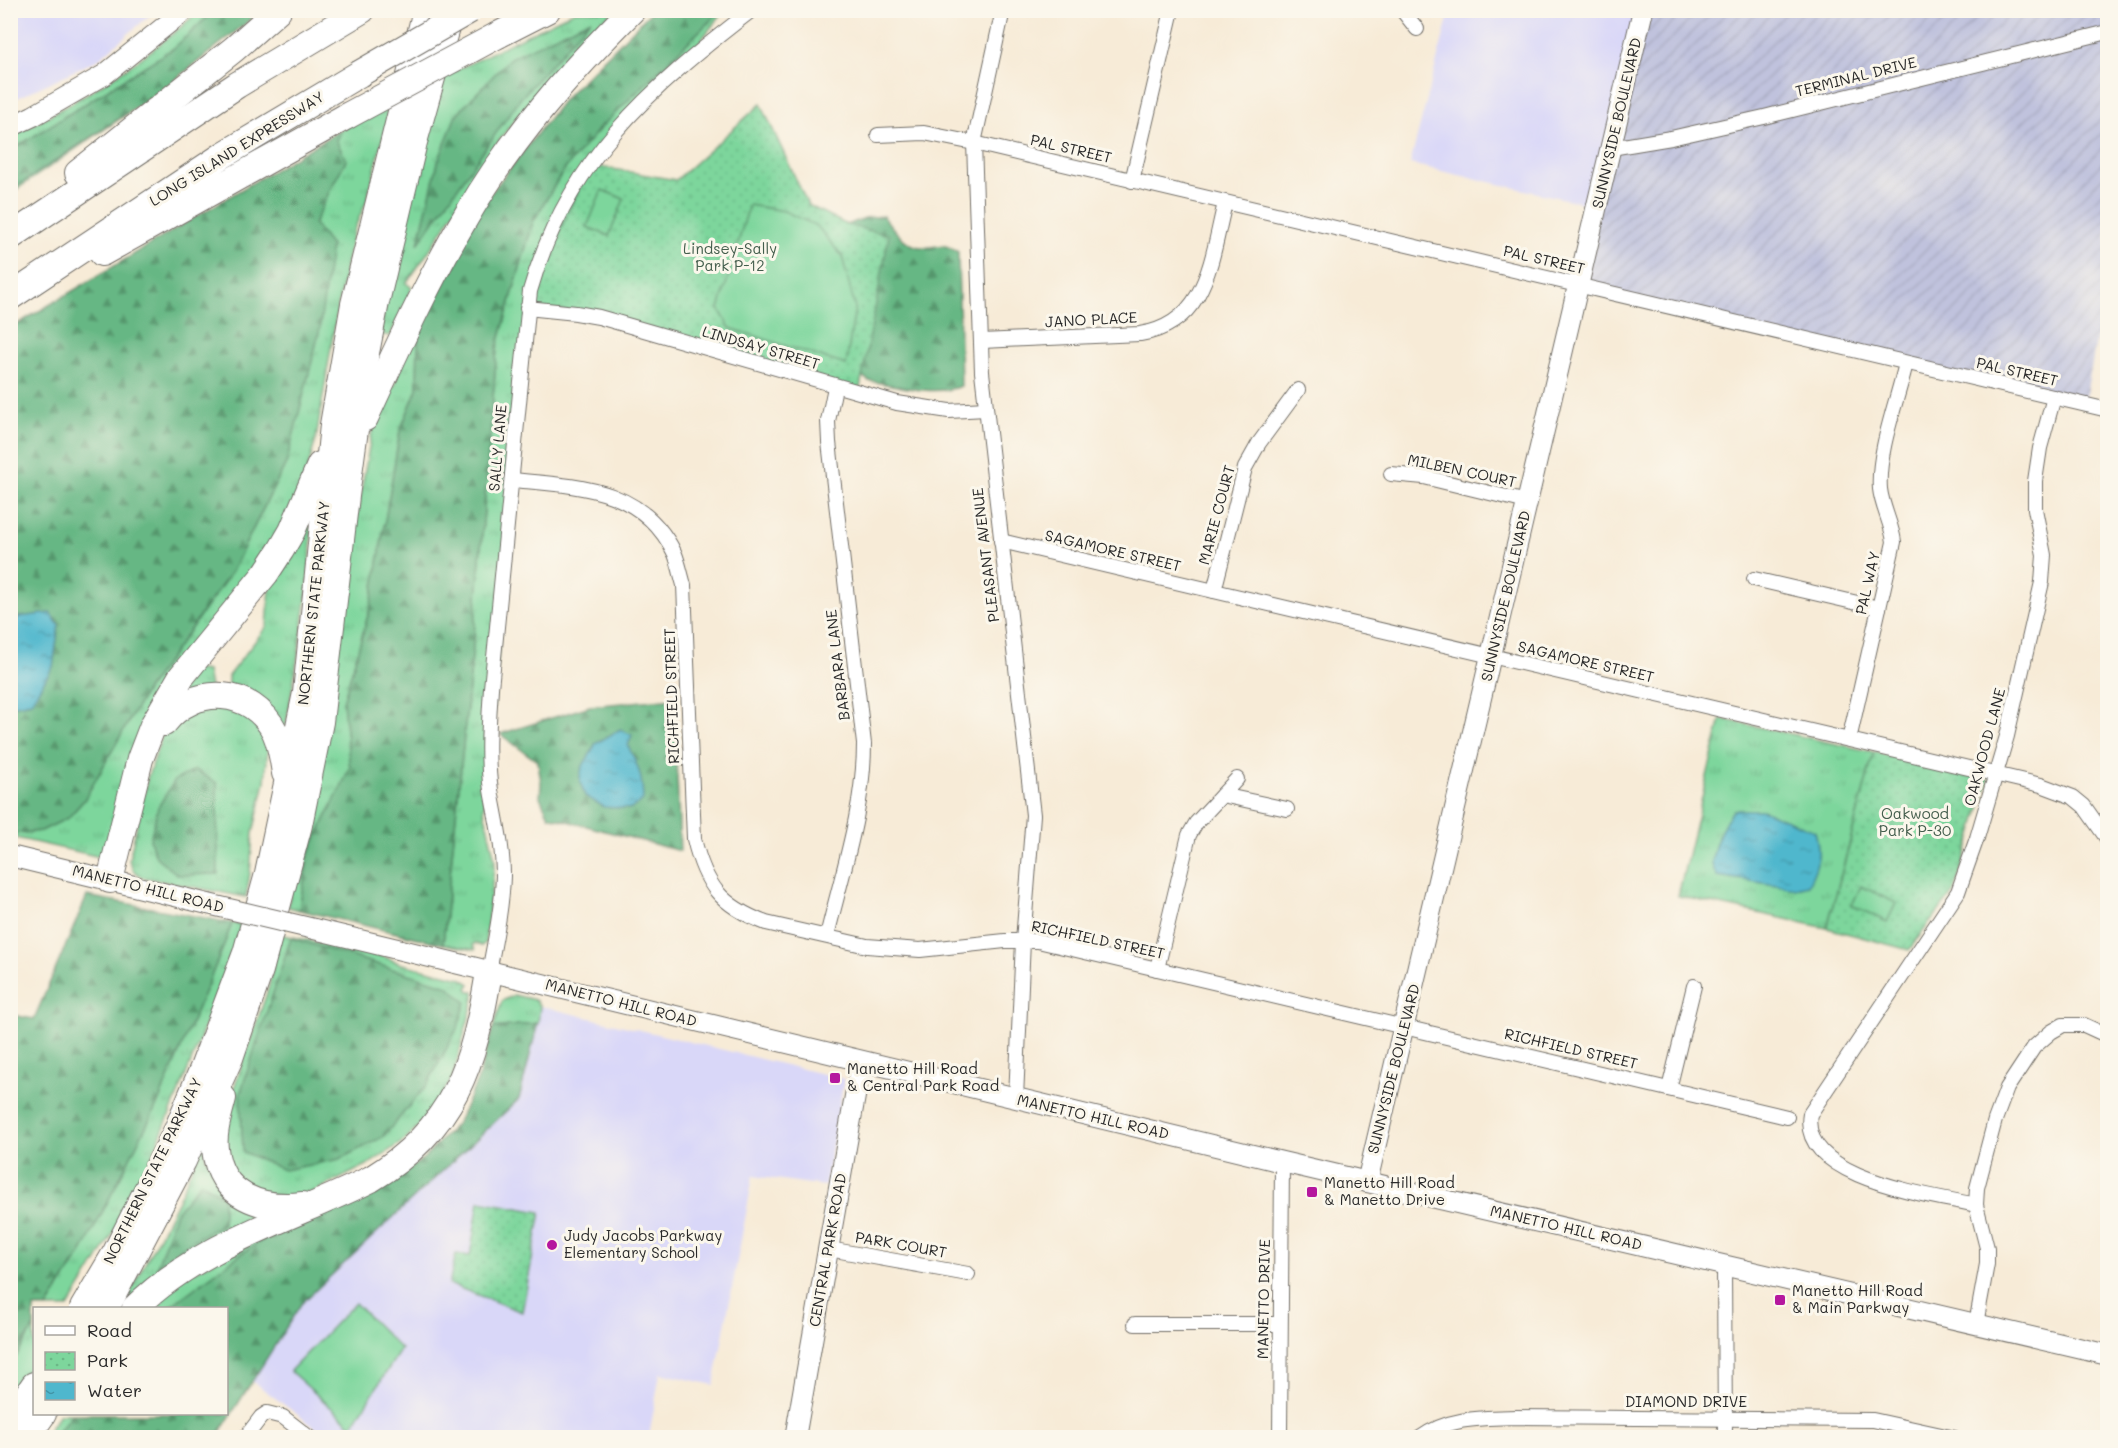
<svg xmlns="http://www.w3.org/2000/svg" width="2118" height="1448" viewBox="0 0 2118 1448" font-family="Mali,sans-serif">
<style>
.built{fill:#d9d7f8}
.industrial{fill:url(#industrial-furrows)}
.grass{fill:url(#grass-tufts);stroke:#548064;stroke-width:1.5}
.forest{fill:url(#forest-firs);stroke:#487158;stroke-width:1.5}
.park{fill:url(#park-dots);stroke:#548064;stroke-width:1.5}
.pitch{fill:#7dd69c;stroke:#548064;stroke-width:1.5}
.water{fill:url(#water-ripples);stroke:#3d717c;stroke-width:1.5}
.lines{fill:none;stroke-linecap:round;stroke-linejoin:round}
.street-casing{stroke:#726e67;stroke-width:16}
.secondary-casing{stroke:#726e67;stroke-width:22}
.highway-casing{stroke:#726e67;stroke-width:28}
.street{stroke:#fff;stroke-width:14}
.secondary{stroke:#fff;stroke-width:20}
.highway{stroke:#fff;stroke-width:26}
.secondary-bridge-casing{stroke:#726e67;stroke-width:22;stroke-linecap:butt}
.highway-bridge-casing{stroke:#726e67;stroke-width:28;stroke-linecap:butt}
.secondary-bridge{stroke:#fff;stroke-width:20}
.highway-bridge{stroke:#fff;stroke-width:26}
.poi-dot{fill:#b5179e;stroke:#fbf7ec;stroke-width:2}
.labels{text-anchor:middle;stroke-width:6;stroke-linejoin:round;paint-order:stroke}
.street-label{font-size:15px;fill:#2b2b2b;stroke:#fbf7ec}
.park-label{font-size:15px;fill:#445e4d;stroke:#fbf7ec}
.poi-label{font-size:15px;fill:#2b2b2b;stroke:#fbf7ec;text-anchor:start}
</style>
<defs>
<pattern id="industrial-furrows" width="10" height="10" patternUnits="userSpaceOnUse" patternTransform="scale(1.5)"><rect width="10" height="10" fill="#c0c2dd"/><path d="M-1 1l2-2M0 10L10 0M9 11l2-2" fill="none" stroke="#a5a7be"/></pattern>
<pattern id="grass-tufts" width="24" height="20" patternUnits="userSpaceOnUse" patternTransform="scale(1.5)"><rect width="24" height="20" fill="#7dd69c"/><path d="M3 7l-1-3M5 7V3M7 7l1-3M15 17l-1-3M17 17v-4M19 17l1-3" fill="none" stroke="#6cb887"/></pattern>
<pattern id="forest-firs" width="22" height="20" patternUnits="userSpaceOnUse" patternTransform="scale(1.5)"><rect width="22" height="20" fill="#66b784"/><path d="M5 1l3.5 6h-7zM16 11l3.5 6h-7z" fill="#54956c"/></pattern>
<pattern id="park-dots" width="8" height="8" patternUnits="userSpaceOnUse" patternTransform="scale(1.5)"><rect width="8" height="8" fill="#7dd69c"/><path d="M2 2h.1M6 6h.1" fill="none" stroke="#6cb887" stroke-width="1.8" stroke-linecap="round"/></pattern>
<pattern id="water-ripples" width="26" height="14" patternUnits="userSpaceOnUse" patternTransform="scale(1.5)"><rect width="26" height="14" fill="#4fb7cd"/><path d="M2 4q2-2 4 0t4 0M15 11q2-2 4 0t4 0" fill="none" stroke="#4295a7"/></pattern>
</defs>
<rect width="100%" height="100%" fill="#fbf7ec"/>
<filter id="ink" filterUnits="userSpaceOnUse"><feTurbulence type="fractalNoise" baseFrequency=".0167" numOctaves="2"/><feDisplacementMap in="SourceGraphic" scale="12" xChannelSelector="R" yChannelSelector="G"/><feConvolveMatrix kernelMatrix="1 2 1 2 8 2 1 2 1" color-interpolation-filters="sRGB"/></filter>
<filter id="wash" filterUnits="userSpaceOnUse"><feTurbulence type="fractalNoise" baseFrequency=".008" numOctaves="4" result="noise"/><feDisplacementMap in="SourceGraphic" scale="24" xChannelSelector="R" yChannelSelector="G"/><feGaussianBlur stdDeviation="1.35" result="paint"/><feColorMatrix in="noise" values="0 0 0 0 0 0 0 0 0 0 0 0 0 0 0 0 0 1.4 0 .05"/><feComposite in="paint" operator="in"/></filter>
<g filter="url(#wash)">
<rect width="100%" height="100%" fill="#f7ebd7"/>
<g class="built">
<path d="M10 11 11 10 155 11 97 60 11 101Z"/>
<path d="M1450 11H1639L1596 206 1410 164Z"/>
<path d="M540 1006 844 1079 825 1186 753 1176 714 1385 660 1373 649 1437H328L252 1381 300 1304 519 1099 538 1023Z"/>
</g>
<path class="industrial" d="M1640 11H2107V283L2084 405 1576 287Z"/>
<g class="grass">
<path d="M199 11H214L174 48 11 151 10 137C78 101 143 63 199 11Z"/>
<path d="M575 11H613C573 50 535 92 501 138 468 185 442 237 406 283L412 288 390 336 379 334 437 80Z"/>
<path d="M720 11H724L666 84 590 165 530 307 484 810 495 860 485 943 481 946 475 943 473 945 475 950 443 944 473 647 497 348 533 222 563 171 603 125Z"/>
<path d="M245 24 161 91 11 193V190L163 89Z"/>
<path d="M392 103 367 200 353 232 338 305 316 439 302 488 281 538 190 653 108 857H100L11 837V834L41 831 68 818 84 800 146 691 232 571 287 461 314 224 330 190 346 160 336 140 342 129Z"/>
<path d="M430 293 418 339 417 389 400 431 371 605 343 702 350 768 309 853 299 910 288 907 371 436 386 384 395 386 406 337Z"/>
<path d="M312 496C314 576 298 656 284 735L228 692V676L267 626 271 576Z"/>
<path d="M193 669 207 671 211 692 176 701Z"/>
<path d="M231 705 269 734 265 782 253 833 250 873 246 897 141 877 133 870 129 860 148 776 162 736 181 712Z"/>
<path d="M1721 719 1874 752 1827 928 1678 896Z"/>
<path d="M232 923 242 925C205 1027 168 1130 117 1226 102 1254 84 1281 68 1308H47L83 1250 157 1105 222 950Z"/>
<path d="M279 934 382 956 402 964 461 978 470 984 467 988 469 991H474V999L452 1079 429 1115 405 1140 369 1164 315 1191 287 1201 263 1197 227 1169 221 1125 269 987Z"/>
<path d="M514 995 535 1000 540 1006 538 1023 493 1028 502 1001Z"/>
<path d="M207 1134 205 1157 269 1216 124 1304 178 1200Z"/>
<path d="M285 1226 242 1253 168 1308H144L181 1278Z"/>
<path d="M34 1327V1361L11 1397V1365Z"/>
<path d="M60 1414H72L53 1437 43 1438Z"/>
</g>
<g class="forest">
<path d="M214 11H259L245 24 163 89 11 190 10 151 174 48Z"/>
<path d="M652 11H720L603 125 563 171 533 222 497 348 473 647 443 944 299 910 309 853 350 768 343 702 371 605 400 431 417 389 418 339 430 293 463 229 564 99Z"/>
<path d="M591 19 520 99 418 244 438 162 456 115 510 58Z"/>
<path d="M342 129 336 140 346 160 330 190 314 224 331 246 319 333 287 461 232 571 146 691 84 800 68 818 41 831 11 834V706L31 702 19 617 11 626V328Z"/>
<path d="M883 216C893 228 904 245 920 247 940 250 937 239 958 252L961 386C933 397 897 385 869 381L862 376V315L847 225 865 218Z"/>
<path d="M674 698 680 851 549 816 540 797 541 783 538 762 500 734 590 706Z"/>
<path d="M195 770 217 783 218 874 178 875 156 857 150 840 158 807 175 780Z"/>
<path d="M87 896 232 923 222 950 157 1105 83 1250 47 1308H34V1327L11 1365V1015L34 1019Z"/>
<path d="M291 938 448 986 466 1002 458 1027 427 1085 383 1137 340 1159 284 1170 243 1152 240 1094Z"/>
<path d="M538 1023 519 1099 301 1304 217 1437 53 1438 72 1414H226V1308H168L242 1253 285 1226 335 1208 387 1186 425 1157 458 1122 478 1079 493 1028Z"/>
<path d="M201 1182 223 1196V1224L192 1241 157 1266 176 1212Z"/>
</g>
<g class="park">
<path d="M761 104 808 205 847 225 889 235 859 393 597 315 530 307 534 287 590 165 676 180Z"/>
<path d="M1874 752 1989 779 1955 890 1909 950 1827 928Z"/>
<path d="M479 1201 541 1212 522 1312 449 1284 456 1254 470 1256Z"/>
</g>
<g class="pitch">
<path d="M602 190 624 199 609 236 587 227Z"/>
<path d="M749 205 784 211 817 226 842 256 855 308 846 365 730 328 719 309Z"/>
<path d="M1861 886 1896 903 1887 922 1852 905Z"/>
<path d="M355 1303 401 1349 352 1426 290 1371Z"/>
</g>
<g class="water">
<path d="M50 613 59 625 53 667 31 702 11 706V626L19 617Z"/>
<path d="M620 729 632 735 628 746C638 764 643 779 643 800L631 809 604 807 585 796C583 790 579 781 580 776 581 763 592 755 595 744Z"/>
<path d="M1734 810H1762L1815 831C1821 854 1819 864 1808 885L1796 888 1717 876C1715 872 1712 867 1712 863 1713 847 1723 821 1734 810Z"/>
</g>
</g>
<g filter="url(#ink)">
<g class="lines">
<defs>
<g id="street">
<path d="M1003 10 974 143 982 372 1033 815 1023 941 1016 1098"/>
<path d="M1402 10 1417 29"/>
<path d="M878 135 924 133 974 143 2108 410"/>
<path d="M1611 148 1671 138 1764 117 2108 32"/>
<path d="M1132 181 1172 10"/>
<path d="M527 308 576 313 599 317 897 403 949 411 986 409"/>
<path d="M982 341 1140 334C1208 323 1211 258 1225 203"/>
<path d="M1391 474 1424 477 1527 502"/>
<path d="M512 480C576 486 643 486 675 554 679 564 681 575 684 585L694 839C705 885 721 906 766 923L867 946 920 950 1005 941H1038L1787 1117"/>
<path d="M1001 541 2041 785 2073 797 2084 806 2108 840"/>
<path d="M1754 579 1879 608"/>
<path d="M1214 591 1245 468 1259 443 1298 390"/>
<path d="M1849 740 1894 542C1892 524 1882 507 1880 489 1877 452 1898 399 1906 363"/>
<path d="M1222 795 1287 809"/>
<path d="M827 936C842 873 864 809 864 744L829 442 828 421 835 387"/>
<path d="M1157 969 1189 835 1196 823 1237 779"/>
<path d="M489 972C495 940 502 908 503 876 503 846 496 819 491 790 486 756 489 722 491 688L530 291C567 160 648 90 752 10"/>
<path d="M1669 1089 1694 986"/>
<path d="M1976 1205C1932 1195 1798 1179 1810 1114L1958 892 1977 838 2007 736 2042 582 2044 555 2035 509V481L2040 448 2054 397"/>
<path d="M829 1249 968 1274"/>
<path d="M1724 1265 1725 1438"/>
<path d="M1135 1324H1280"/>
<path d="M1976 1324 1987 1264V1248L1976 1205 1977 1188 1995 1120 2007 1088 2034 1047 2051 1032 2063 1025H2084L2108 1036"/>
<path d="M245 1438 261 1417 267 1413 283 1417 310 1438"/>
<path d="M1280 1438 1282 1162"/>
<path d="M1420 1438C1449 1417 1482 1418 1517 1417L1873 1420 1955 1438"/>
</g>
<g id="secondary">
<path d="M10 127 33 116 104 75 185 10"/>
<path d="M10 856 208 904"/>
<path d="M314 929 1282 1162 2108 1355"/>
<path d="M1367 1182 1643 10"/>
<path d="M795 1438 861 1062"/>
</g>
<g id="highway">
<path d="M498 35 547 10"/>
<path d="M78 173 234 49 278 10"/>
<path d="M10 237 237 85 362 10"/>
<path d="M102 253 347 116"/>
<path d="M10 297 225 154 359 74"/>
<path d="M365 418C397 349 428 280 467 215 511 139 570 72 632 10"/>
<path d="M164 723C194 684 252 687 275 732 281 745 283 760 285 773"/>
<path d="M110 880 140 759 153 725 181 677 266 573 281 550 292 531 320 465"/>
<path d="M223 1098C219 1114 213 1132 215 1149 220 1197 262 1210 303 1205"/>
<path d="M83 1308 116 1252 177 1130 203 1068 246 953 268 874 306 693 333 425 354 304 426 10"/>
<path d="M106 1308 183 1161 230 1058 260 970 299 825 320 722 346 496 364 363 376 302 414 142 451 10"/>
<path d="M135 1308C199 1244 291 1219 371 1179 455 1128 474 1064 489 972"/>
<path d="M10 1420 34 1385"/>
<path d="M26 1438 43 1414"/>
</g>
</defs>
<use href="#street" class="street-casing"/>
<use href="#secondary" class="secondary-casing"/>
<use href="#highway" class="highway-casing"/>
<use href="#street" class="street"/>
<use href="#secondary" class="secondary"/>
<use href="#highway" class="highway"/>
<defs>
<path id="secondary-bridge" d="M208 904 314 929"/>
<g id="highway-bridge">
<path d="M359 74 470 10"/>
<path d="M347 116 498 35"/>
</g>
</defs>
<use href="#secondary-bridge" class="secondary-bridge-casing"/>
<use href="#highway-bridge" class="highway-bridge-casing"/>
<use href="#secondary-bridge" class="secondary-bridge"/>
<use href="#highway-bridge" class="highway-bridge"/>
</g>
</g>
<g class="poi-dot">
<rect x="829" y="1072" width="12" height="12" rx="3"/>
<rect x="1306" y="1186" width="12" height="12" rx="3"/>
<circle cx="552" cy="1245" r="6"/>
<rect x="1774" y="1294" width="12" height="12" rx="3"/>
</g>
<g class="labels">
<g class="street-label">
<text transform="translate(1856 77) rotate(-14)" y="5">TERMINAL DRIVE</text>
<text transform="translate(1617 123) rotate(-77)" y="5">SUNNYSIDE BOULEVARD</text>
<text transform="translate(237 149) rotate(-32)" y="5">LONG ISLAND EXPRESSWAY</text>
<text transform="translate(1071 149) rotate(13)" y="5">PAL STREET</text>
<text transform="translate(1544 260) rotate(13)" y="5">PAL STREET</text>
<text transform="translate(1091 320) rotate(-3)" y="5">JANO PLACE</text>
<text transform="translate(761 348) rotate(16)" y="5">LINDSAY STREET</text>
<text transform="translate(2017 372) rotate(13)" y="5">PAL STREET</text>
<text transform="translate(498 448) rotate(-85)" y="5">SALLY LANE</text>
<text transform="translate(1462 471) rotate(12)" y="5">MILBEN COURT</text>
<text transform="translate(1217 515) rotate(-75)" y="5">MARIE COURT</text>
<text transform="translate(1113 551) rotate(13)" y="5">SAGAMORE STREET</text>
<text transform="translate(986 555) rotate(-97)" y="5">PLEASANT AVENUE</text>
<text transform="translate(1868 583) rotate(-77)" y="5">PAL WAY</text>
<text transform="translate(1506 596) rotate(-77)" y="5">SUNNYSIDE BOULEVARD</text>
<text transform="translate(314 603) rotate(-84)" y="5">NORTHERN STATE PARKWAY</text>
<text transform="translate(1586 662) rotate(13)" y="5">SAGAMORE STREET</text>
<text transform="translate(838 665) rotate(-97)" y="5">BARBARA LANE</text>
<text transform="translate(672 696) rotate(-92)" y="5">RICHFIELD STREET</text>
<text transform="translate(1985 747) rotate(-75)" y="5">OAKWOOD LANE</text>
<text transform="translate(148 889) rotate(14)" y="5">MANETTO HILL ROAD</text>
<text transform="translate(1098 940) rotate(12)" y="5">RICHFIELD STREET</text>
<text transform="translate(621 1003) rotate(14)" y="5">MANETTO HILL ROAD</text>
<text transform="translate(1571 1049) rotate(13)" y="5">RICHFIELD STREET</text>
<text transform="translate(1394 1069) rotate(-76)" y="5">SUNNYSIDE BOULEVARD</text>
<text transform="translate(1093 1117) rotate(13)" y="5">MANETTO HILL ROAD</text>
<text transform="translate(153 1171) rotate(-64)" y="5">NORTHERN STATE PARKWAY</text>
<text transform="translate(1566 1228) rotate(13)" y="5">MANETTO HILL ROAD</text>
<text transform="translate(901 1245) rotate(10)" y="5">PARK COURT</text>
<text transform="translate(828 1250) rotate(-80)" y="5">CENTRAL PARK ROAD</text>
<text transform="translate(1264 1299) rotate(-89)" y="5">MANETTO DRIVE</text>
<text x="1686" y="1407">DIAMOND DRIVE</text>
</g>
<g class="park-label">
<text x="730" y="254">Lindsey-Sally<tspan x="730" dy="17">Park P-12</tspan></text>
<text x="1915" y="819">Oakwood<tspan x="1915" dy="17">Park P-30</tspan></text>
</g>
<g class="poi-label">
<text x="847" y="1074">Manetto Hill Road<tspan x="847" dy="17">&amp; Central Park Road</tspan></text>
<text x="1324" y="1188">Manetto Hill Road<tspan x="1324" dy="17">&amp; Manetto Drive</tspan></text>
<text x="564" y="1241">Judy Jacobs Parkway<tspan x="564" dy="17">Elementary School</tspan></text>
<text x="1792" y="1296">Manetto Hill Road<tspan x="1792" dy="17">&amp; Main Parkway</tspan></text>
</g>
</g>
<rect width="2118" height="1448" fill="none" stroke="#fbf7ec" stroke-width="36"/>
<rect x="33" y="1307" width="195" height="108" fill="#fbf7ec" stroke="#a8a59f" stroke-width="1.5"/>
<rect x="45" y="1326" width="30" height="9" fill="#ffffff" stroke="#a8a59f" stroke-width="1.5"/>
<text x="87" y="1337" font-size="18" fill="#2b2b2b">Road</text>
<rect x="45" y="1352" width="30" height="18" fill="url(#park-dots)" stroke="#a8a59f" stroke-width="1.5"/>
<text x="87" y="1367" font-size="18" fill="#2b2b2b">Park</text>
<rect x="45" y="1382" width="30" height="18" fill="url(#water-ripples)" stroke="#a8a59f" stroke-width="1.5"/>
<text x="87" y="1397" font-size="18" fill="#2b2b2b">Water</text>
</svg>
